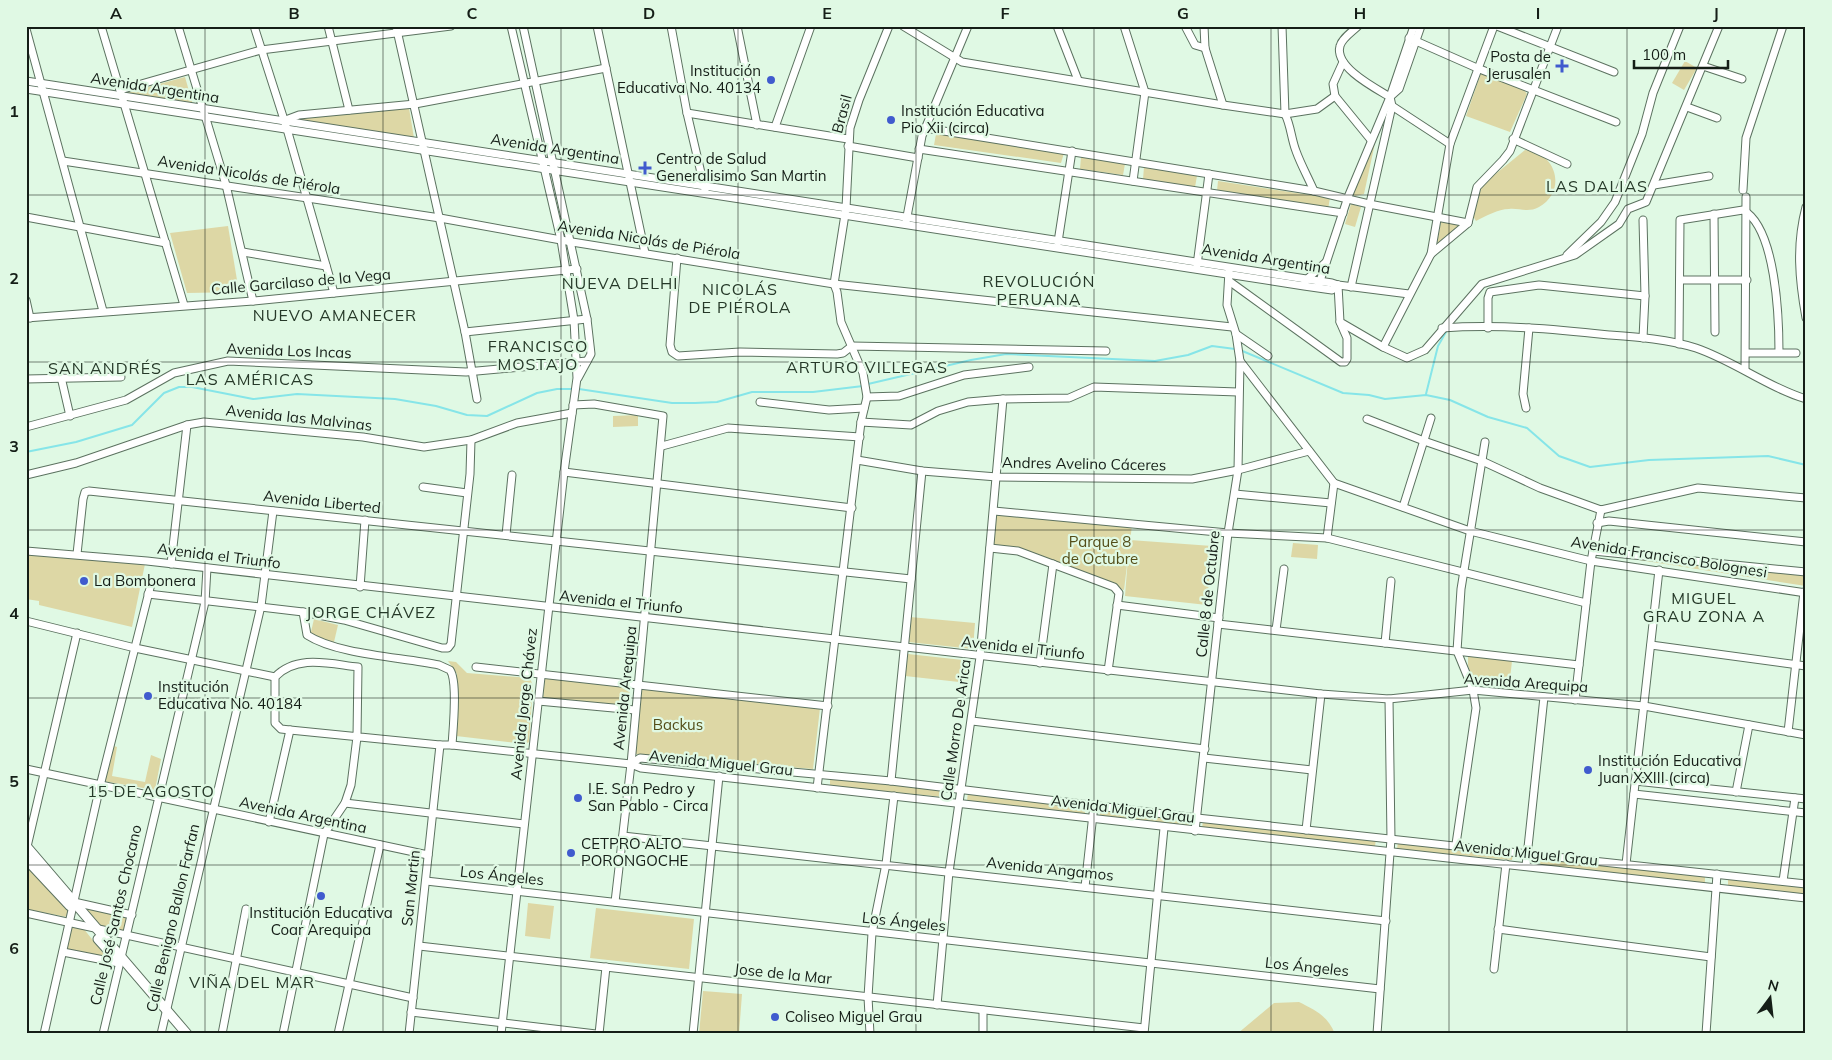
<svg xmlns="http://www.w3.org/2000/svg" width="1832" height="1060" viewBox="0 0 1832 1060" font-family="Mulish,sans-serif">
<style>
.green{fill:#ddd7a5}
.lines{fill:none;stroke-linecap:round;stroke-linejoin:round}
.stream{stroke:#86e5e8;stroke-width:2}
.minor-casing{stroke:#5c7260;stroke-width:9}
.major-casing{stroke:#5c7260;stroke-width:11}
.minor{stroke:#fff;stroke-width:7}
.major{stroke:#fff;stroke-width:9}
.grid{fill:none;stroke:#151e17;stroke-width:1;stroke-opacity:0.55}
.poi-dot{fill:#405bce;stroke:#e0f9e4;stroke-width:2}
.labels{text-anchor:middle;stroke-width:4.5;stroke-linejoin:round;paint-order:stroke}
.poi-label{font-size:15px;fill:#151e17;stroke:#e0f9e4;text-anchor:start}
.street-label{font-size:15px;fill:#151e17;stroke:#e0f9e4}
.park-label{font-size:15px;fill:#534d18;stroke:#e0f9e4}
.neighbourhood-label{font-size:16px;letter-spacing:1px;fill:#263929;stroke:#e0f9e4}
.neatline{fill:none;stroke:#151e17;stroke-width:2}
.grid-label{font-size:16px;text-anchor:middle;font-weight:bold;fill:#151e17}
</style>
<rect width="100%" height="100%" fill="#e0f9e4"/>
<g class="green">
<path d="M1685 61 1697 68 1684 90 1672 83Z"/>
<path d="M1481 73 1524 90 1527 94 1510 132 1466 116Z"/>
<path d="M185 77 193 105 126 93Z"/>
<path d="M1383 106 1364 194 1355 196 1352 192Z"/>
<path d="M409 108 414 138 298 121 299 117Z"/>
<path d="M936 134 1064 153 1061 163 934 145Z"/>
<path d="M1525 150C1557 152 1567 192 1539 207 1528 213 1520 208 1509 209 1498 209 1486 216 1476 221L1473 216 1482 185Z"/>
<path d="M1081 157 1125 164 1123 175 1080 169Z"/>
<path d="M1144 167 1197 176 1195 187 1143 179Z"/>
<path d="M1218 181 1330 198 1328 209 1217 191Z"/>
<path d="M1351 204 1361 207 1355 227 1345 224Z"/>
<path d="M1441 222 1460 225 1438 243H1437Z"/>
<path d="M228 226 239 292 187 293 170 233Z"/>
<path d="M638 415V426L613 427V416Z"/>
<path d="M998 513 1132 526 1130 540 1212 546 1207 605 1125 596 1128 557 1124 590 1019 550 993 544 995 515Z"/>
<path d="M1293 543 1318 545 1317 559 1291 557Z"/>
<path d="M26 554 145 564 132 627 39 605V601L26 599Z"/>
<path d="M1601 554 1806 576V586Z"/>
<path d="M910 617 975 623 973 649 908 642Z"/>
<path d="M314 619 338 625 334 642 310 636Z"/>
<path d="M908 654 972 661 968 683 905 676Z"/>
<path d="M1468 656 1512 661 1509 688 1474 684 1468 665Z"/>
<path d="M448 661 456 662 467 673 530 678 533 686 529 742 526 744 456 736 453 733 457 674Z"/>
<path d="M545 676 630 686 629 706 543 699Z"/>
<path d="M642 689 820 708 813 769 635 754Z"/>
<path d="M111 745 117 747 112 776 145 782 151 755 161 759 155 790 103 781Z"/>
<path d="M830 779 945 790 944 797 830 786Z"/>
<path d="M968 792 1085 807V814L967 801Z"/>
<path d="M1100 810 1190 819 1189 826 1100 816Z"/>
<path d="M1203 821 1376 839 1375 846 1202 828Z"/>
<path d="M1398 842 1513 853 1512 860 1397 849Z"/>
<path d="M1541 858 1705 876V883L1540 865Z"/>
<path d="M27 864 69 910 67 917 26 909Z"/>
<path d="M1728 879 1806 887V894L1728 887Z"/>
<path d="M528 903 554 906 550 939 525 936Z"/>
<path d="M596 908 694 919 689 969 590 958Z"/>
<path d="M87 909 127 917 123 933 98 927 86 912Z"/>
<path d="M71 927 83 928 104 954 102 958 66 949Z"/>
<path d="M703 991 742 994 739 1034H699Z"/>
<path d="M1299 1002C1315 1010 1328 1016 1335 1034H1237L1274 1003Z"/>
</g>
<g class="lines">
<g class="stream">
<path d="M1240 350 1343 393 1369 395 1385 399 1426 395 1450 400 1488 417 1527 428 1559 456 1590 467 1649 460 1768 456 1806 465"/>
<path d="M868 384 971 360 1006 354 1155 361 1188 355 1212 346 1235 349"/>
<path d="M579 389 672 403H695L717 402 752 392H813L863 386"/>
<path d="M1426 394 1438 346 1446 332"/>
<path d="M26 452 76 442 132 425 164 393 179 387H192L253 399 297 394 395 399 436 406 467 415 487 416 537 393 557 389H574"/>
</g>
<defs>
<g id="minor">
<path d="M101 26 184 305"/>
<path d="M178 26 226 185 253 301"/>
<path d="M254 26 287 129 334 293"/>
<path d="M328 26 349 110"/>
<path d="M396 26 465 332 477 399"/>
<path d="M523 26 587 319 591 354 578 378"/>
<path d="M597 26 645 253"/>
<path d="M671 26 687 113 705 190"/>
<path d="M737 26 757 125"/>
<path d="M903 26 962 62 1223 105 1285 114 1317 109 1335 96"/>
<path d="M1057 26 1078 80"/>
<path d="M1124 26 1145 92 1133 181"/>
<path d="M1185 26 1195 45 1205 48"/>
<path d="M1204 26 1205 48 1223 105"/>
<path d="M1282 26 1285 114"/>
<path d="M1358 26C1352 32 1342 38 1340 46 1334 67 1375 88 1390 97"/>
<path d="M1497 26 1614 72"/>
<path d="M26 29 103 311"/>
<path d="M1409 38 1477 68 1616 122"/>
<path d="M1343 62 1333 84 1335 96 1371 140"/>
<path d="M1703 66 1742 79"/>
<path d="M26 81 1332 283 1338 285 1409 294"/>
<path d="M26 89 1304 286 1332 290 1338 285"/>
<path d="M120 90 261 50 451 26"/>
<path d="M1390 97 1399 89 1421 26"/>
<path d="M1392 106 1450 144"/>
<path d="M1687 107 1717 118"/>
<path d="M687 113 848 139"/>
<path d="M1285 114C1291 126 1291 138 1296 151 1301 165 1308 177 1314 191"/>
<path d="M283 121 299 115 415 104 606 68"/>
<path d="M775 127 811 26"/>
<path d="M925 128 1314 191 1369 204 1468 223"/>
<path d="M1513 139 1567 164"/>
<path d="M848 146 918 158"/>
<path d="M919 149 1343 213"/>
<path d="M63 161 440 218 572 242 834 284 1232 327"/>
<path d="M1654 185 1709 176"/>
<path d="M1743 190 1746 138 1783 26"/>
<path d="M1806 207C1796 245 1799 279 1806 318"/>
<path d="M1714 214 1715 332"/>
<path d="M26 217 166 243"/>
<path d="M906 222 922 136 968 26"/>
<path d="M1058 242 1072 151"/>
<path d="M243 252 326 266"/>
<path d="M1431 254 1450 144 1494 26"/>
<path d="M1567 255 1601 222 1615 202 1642 134 1653 93 1680 26"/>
<path d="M677 258 670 345 672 352 678 356 740 352 837 354 843 353 852 346 1106 351"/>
<path d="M1197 265 1209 174"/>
<path d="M1681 280H1747"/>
<path d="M1229 281 1341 362H1345L1347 359V338L1340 322"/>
<path d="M1305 281 1326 262"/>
<path d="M1319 284 1348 197 1390 97 1414 26"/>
<path d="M1338 285 1340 322 1383 347 1407 358 1425 350 1482 284 1575 255 1619 224 1628 209 1646 202 1719 26"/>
<path d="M1351 287 1392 106 1390 97"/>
<path d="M26 300 30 318"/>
<path d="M26 318 253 301 577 269"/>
<path d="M1442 328C1498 324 1554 329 1609 335 1638 337 1668 339 1696 348 1734 361 1767 387 1806 399"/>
<path d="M1488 328V298L1490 292 1539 285 1645 296"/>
<path d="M465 332 587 319"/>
<path d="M1236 334 1268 356"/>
<path d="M1643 338 1645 296 1643 220"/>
<path d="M1679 344 1680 220 1743 210C1776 228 1779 318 1779 352"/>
<path d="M1383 347 1431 254 1468 223 1477 187 1503 160 1510 151 1558 26"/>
<path d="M1746 353H1796"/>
<path d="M1240 361 1334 483 1470 531 1591 561 1806 593"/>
<path d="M1745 370 1746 197"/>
<path d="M61 377 70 416"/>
<path d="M26 379 121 377"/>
<path d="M867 397 899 396 964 375 1029 367"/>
<path d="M760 402 829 410 864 408"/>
<path d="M573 405 594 404 663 416 631 764 615 902"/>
<path d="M1526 408 1523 394 1529 328"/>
<path d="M1367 419 1424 441 1482 461 1540 488 1601 510"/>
<path d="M861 422 911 425 938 411 968 402 1003 399 1069 398 1094 387 1238 392"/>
<path d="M26 427 126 400 174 373 228 361 466 372 587 361"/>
<path d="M662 446 728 428 860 437"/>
<path d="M857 460 922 471 997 477 1192 479 1238 470 1309 451"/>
<path d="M564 472 852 508"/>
<path d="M26 475 76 463 187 425 204 422 363 437 424 447 471 440 517 423 572 413"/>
<path d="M423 487 467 493"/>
<path d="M1235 494 1331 503"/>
<path d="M1403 507 1431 418"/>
<path d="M1601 510 1698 488 1806 498"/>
<path d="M994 511 1228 533 1327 538 1586 603"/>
<path d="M1597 523 1609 521 1806 542"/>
<path d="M506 535 512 475"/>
<path d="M1327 538 1334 483"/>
<path d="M990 548 1018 551 1114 587 1119 593 1108 671"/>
<path d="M26 551 147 561 1321 694 1389 699 1473 690 1644 706 1806 735"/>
<path d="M1593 551 1806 572"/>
<path d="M77 554 83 499 85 492 89 491 911 579"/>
<path d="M171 564 187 425"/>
<path d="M360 587 365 520"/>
<path d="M148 594 303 612 344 620 442 648H448L451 644 470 474 471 440"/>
<path d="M1117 605 1219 618"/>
<path d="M303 612 307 635C338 655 402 657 439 665L450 670C458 681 453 730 452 745"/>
<path d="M26 621 135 648 275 677"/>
<path d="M1218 624 1579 665"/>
<path d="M1276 630 1284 569"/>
<path d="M1385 643 1391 581"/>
<path d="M1651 645 1806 666"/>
<path d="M1040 663 1053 564"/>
<path d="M476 667 828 706"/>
<path d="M1575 700 1591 561 1601 510"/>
<path d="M538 701 635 710"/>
<path d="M972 721 1205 749"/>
<path d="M1788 732 1804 592"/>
<path d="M1204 758 1312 770"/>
<path d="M631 764 640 758 891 781 1197 818 1806 884"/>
<path d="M26 769 428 855"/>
<path d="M891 781 922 471"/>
<path d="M1635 781 1806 799"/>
<path d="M817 788 861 422 867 397 863 373 841 322 837 292 834 284 846 208 850 128 859 100 889 26"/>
<path d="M1736 792 1749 725"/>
<path d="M1634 794 1806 813"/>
<path d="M345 803 524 824"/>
<path d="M269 822 290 730"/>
<path d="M1306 830 1321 694"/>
<path d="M1195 831 1228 533 1238 470 1240 361 1236 334 1227 305 1229 271"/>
<path d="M623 836 1386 921"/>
<path d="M1456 844 1476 708 1473 690 1457 651 1461 589 1485 442"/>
<path d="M26 851 77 633"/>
<path d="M1626 864 1659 570"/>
<path d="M1526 866 1544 697"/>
<path d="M426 881 1380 989"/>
<path d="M1783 881 1795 798"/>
<path d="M1085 887 1094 805"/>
<path d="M74 902 132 915"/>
<path d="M26 913 413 998"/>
<path d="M1498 929 1711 957"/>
<path d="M419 946 1144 1028"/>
<path d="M63 952 119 963"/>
<path d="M1494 969 1506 864"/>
<path d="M937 1005 949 872 980 657 1003 399"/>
<path d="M411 1012 596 1034"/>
<path d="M44 1034 100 786 151 584"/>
<path d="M103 1034 205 602 207 568"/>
<path d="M161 1034 261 606 273 511"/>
<path d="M222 1034 246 909"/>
<path d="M283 1034 324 834 345 803 351 785 357 737 358 667C330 664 297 654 275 677V723L281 729 290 730 440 745H452L631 764 641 768 1806 898"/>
<path d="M338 1034 380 845"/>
<path d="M409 1034 440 745"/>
<path d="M501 1034 564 472 577 378 574 320 561 240 511 26"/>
<path d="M599 1034 606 967"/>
<path d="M693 1034 719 776"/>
<path d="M870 1034 868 997 872 933 886 864 894 796"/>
<path d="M983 1034V1010"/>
<path d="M1144 1034 1164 828"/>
<path d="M1377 1034 1391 839 1389 699"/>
<path d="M1706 1034 1717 874"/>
</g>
<g id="major">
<path d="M26 846 187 1034"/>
<path d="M26 859 70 906"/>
<path d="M98 939 118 961"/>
</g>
</defs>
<use href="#minor" class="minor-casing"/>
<use href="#major" class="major-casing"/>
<use href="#minor" class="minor"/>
<use href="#major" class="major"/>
</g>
<path class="grid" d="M205 26V1034M383 26V1034M561 26V1034M738 26V1034M916 26V1034M1094 26V1034M1271 26V1034M1449 26V1034M1627 26V1034M26 195H1806M26 362H1806M26 530H1806M26 698H1806M26 865H1806"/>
<g class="poi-dot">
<path d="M1559.5 58.5h5v5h5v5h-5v5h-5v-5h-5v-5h5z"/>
<circle cx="771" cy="80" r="5"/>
<circle cx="891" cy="120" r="5"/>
<path d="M642.5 160.5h5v5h5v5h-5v5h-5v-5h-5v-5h5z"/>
<circle cx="84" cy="581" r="5"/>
<circle cx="148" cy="696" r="5"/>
<circle cx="1588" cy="770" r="5"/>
<circle cx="578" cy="798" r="5"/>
<circle cx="571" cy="853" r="5"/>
<circle cx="321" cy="896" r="5"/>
<circle cx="775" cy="1017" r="5"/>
</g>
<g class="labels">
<g class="poi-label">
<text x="1551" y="62" text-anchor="end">Posta de<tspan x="1551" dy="17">Jerusalen</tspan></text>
<text x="761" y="76" text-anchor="end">Institución<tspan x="761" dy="17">Educativa No. 40134</tspan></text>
<text x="901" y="116">Institución Educativa<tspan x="901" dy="17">Pio Xii (circa)</tspan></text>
<text x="656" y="164">Centro de Salud<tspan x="656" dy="17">Generalisimo San Martin</tspan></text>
<text x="94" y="586">La Bombonera</text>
<text x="158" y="692">Institución<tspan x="158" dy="17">Educativa No. 40184</tspan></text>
<text x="1598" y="766">Institución Educativa<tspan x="1598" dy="17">Juan XXIII (circa)</tspan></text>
<text x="588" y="794">I.E. San Pedro y<tspan x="588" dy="17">San Pablo - Circa</tspan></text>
<text x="581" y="849">CETPRO ALTO<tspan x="581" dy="17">PORONGOCHE</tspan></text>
<text x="321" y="918" text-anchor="middle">Institución Educativa<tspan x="321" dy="17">Coar Arequipa</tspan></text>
<text x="785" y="1022">Coliseo Miguel Grau</text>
</g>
<g class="street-label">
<text transform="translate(155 88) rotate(9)" y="5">Avenida Argentina</text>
<text transform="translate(842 114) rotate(-75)" y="5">Brasil</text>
<text transform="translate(555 149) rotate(9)" y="5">Avenida Argentina</text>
<text transform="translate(249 175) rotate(9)" y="5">Avenida Nicolás de Piérola</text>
<text transform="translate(649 240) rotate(9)" y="5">Avenida Nicolás de Piérola</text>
<text transform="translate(1266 259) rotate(9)" y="5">Avenida Argentina</text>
<text transform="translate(301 282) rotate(-5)" y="5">Calle Garcilaso de la Vega</text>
<text transform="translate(289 351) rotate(2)" y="5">Avenida Los Incas</text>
<text transform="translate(299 418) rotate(6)" y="5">Avenida las Malvinas</text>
<text transform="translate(1084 464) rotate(1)" y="5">Andres Avelino Cáceres</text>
<text transform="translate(322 502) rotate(6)" y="5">Avenida Liberted</text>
<text transform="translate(219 556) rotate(7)" y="5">Avenida el Triunfo</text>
<text transform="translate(1669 557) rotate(9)" y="5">Avenida Francisco Bolognesi</text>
<text transform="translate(1208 594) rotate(-84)" y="5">Calle 8 de Octubre</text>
<text transform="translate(621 602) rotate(6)" y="5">Avenida el Triunfo</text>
<text transform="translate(1023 648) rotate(6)" y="5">Avenida el Triunfo</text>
<text transform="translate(1526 683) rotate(4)" y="5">Avenida Arequipa</text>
<text transform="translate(625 688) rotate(-84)" y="5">Avenida Arequipa</text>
<text transform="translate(524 704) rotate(-84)" y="5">Avenida Jorge Chávez</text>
<text transform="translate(956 730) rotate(-82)" y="5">Calle Morro De Arica</text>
<text transform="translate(721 763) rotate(6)" y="5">Avenida Miguel Grau</text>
<text transform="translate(1123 809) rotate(7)" y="5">Avenida Miguel Grau</text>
<text transform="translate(303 815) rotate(12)" y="5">Avenida Argentina</text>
<text transform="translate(1526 853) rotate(6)" y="5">Avenida Miguel Grau</text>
<text transform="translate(1050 869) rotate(6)" y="5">Avenida Angamos</text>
<text transform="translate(502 876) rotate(6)" y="5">Los Ángeles</text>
<text transform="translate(411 888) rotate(-84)" y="5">San Martin</text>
<text transform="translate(116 915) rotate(-77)" y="5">Calle José Santos Chocano</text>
<text transform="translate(173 918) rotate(-77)" y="5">Calle Benigno Ballon Farfan</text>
<text transform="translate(904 922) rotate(6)" y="5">Los Ángeles</text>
<text transform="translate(1307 967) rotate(6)" y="5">Los Ángeles</text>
<text transform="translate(783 974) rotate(6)" y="5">Jose de la Mar</text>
</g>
<g class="park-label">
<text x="1100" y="547">Parque 8<tspan x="1100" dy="17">de Octubre</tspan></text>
<text x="678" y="730">Backus</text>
</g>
<g class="neighbourhood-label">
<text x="1597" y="192">LAS DALIAS</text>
<text x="1039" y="287">REVOLUCIÓN<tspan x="1039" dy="18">PERUANA</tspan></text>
<text x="620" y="289">NUEVA DELHI</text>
<text x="740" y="295">NICOLÁS<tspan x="740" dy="18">DE PIÉROLA</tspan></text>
<text x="335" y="321">NUEVO AMANECER</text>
<text x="538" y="352">FRANCISCO<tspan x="538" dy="18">MOSTAJO</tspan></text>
<text x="867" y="373">ARTURO VILLEGAS</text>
<text x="105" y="374">SAN ANDRÉS</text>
<text x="250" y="385">LAS AMÉRICAS</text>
<text x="1704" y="604">MIGUEL<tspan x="1704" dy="18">GRAU ZONA A</tspan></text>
<text x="371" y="618">JORGE CHÁVEZ</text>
<text x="151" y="797">15 DE AGOSTO</text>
<text x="252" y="988">VIÑA DEL MAR</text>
</g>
</g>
<rect width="1832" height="1060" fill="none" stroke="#e0f9e4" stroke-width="55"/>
<g transform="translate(1770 998) rotate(15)" stroke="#e0f9e4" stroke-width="4" paint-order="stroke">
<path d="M0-4L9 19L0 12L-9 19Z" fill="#151e17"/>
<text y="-8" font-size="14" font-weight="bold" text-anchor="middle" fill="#151e17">N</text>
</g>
<path d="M1634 60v8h94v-8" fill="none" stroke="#151e17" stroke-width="2.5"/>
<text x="1642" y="60" font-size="15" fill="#151e17" stroke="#e0f9e4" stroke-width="4" paint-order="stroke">100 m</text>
<rect x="28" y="28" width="1776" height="1004" class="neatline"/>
<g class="grid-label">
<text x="116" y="19">A</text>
<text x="294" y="19">B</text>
<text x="472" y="19">C</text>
<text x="649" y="19">D</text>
<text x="827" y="19">E</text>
<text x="1005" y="19">F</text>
<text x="1183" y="19">G</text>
<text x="1360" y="19">H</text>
<text x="1538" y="19">I</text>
<text x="1716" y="19">J</text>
<text x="14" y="117">1</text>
<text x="14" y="284">2</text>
<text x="14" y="452">3</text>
<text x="14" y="619">4</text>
<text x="14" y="787">5</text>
<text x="14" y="954">6</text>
</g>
</svg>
